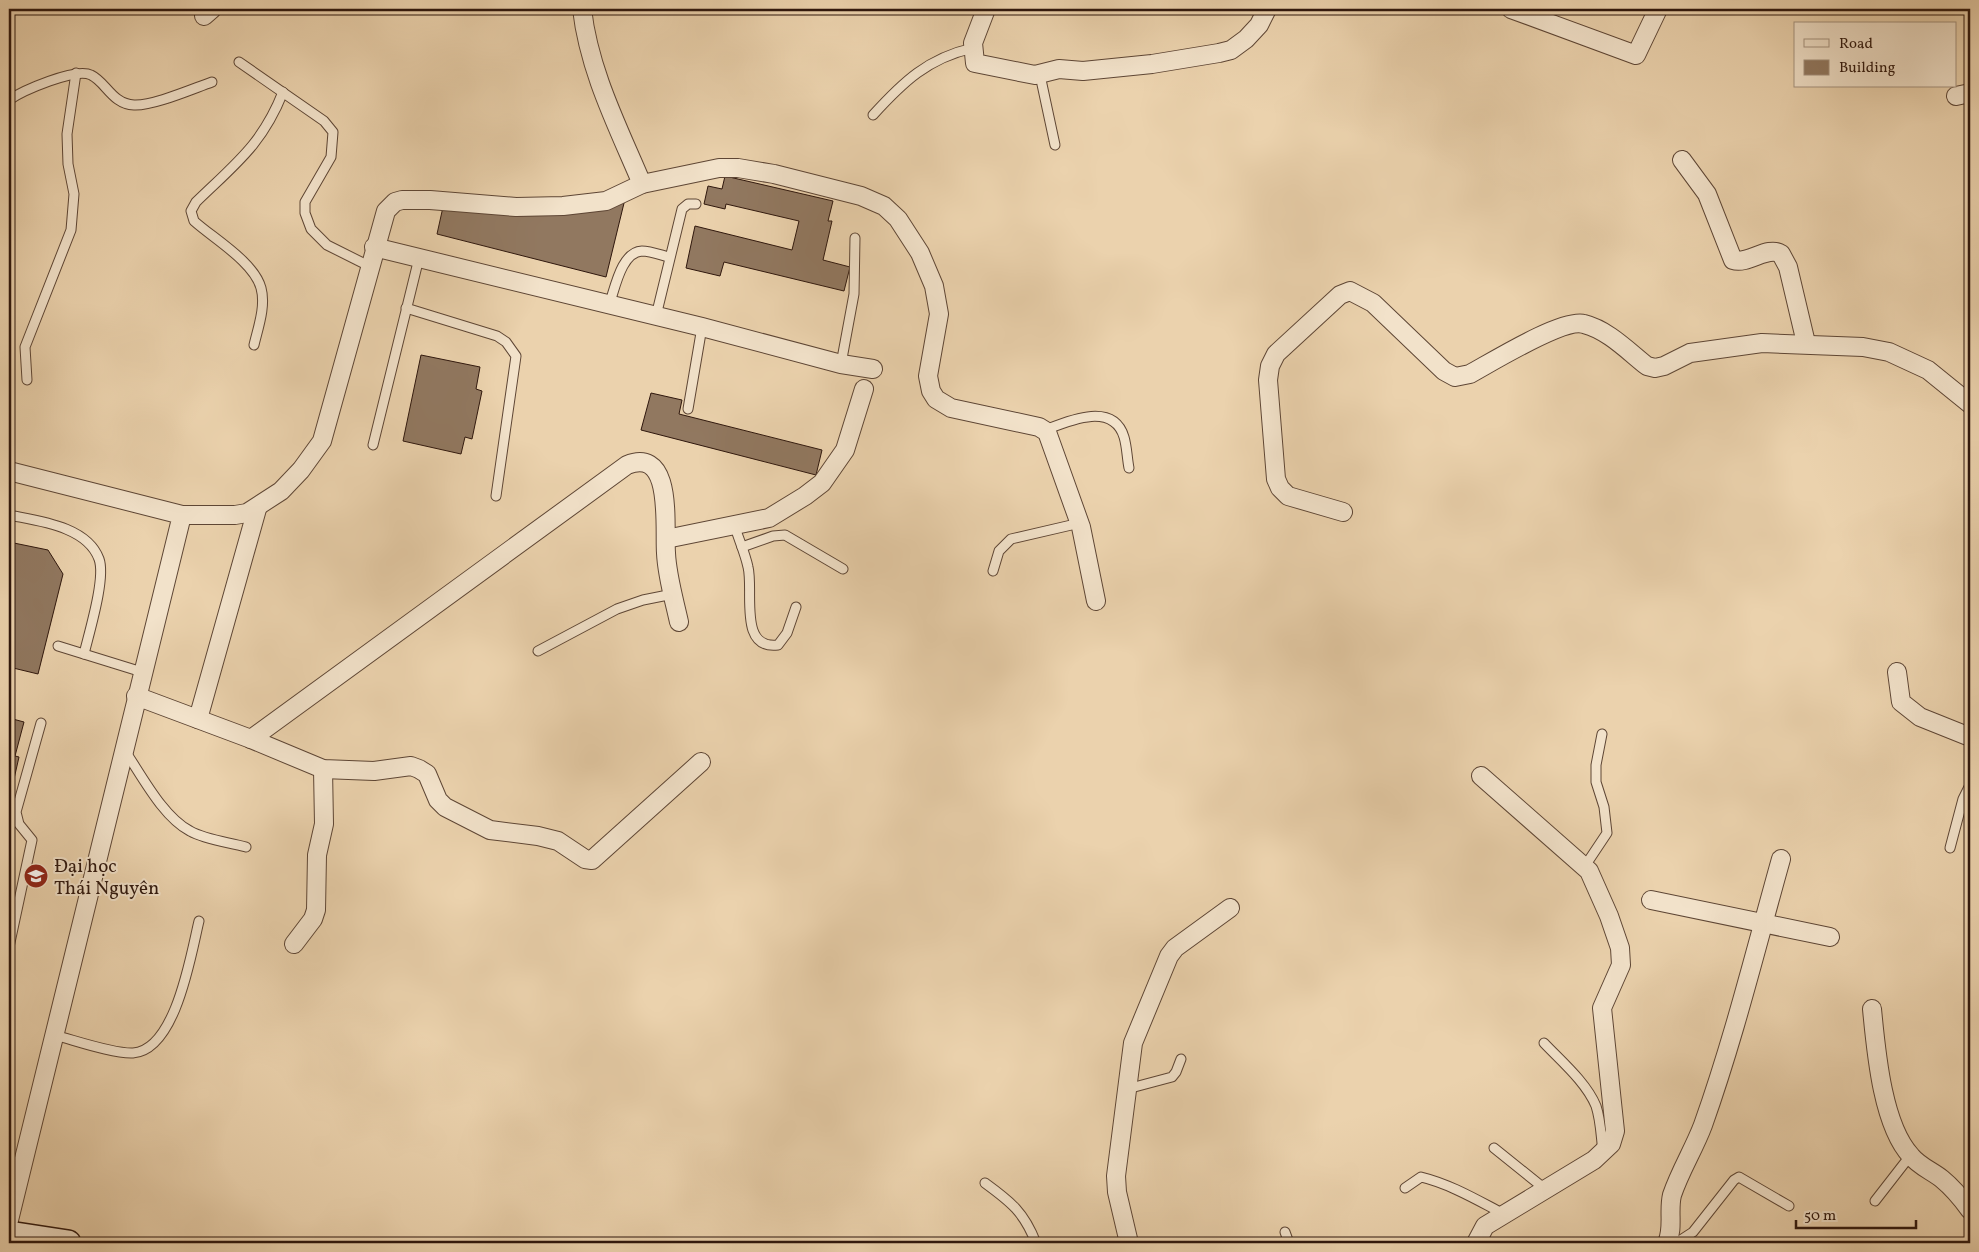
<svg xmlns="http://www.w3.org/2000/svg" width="1979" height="1252" viewBox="0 0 1979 1252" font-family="Vollkorn,serif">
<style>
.building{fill:#917860;stroke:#2f170d}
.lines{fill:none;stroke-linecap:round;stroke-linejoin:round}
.lane-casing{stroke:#5e4635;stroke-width:11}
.street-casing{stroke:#5e4635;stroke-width:20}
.secondary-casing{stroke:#2f170d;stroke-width:28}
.lane{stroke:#f2e2ca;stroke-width:9}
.street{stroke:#f2e2ca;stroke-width:18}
.secondary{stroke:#f2e2ca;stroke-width:25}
.labels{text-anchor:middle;stroke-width:4;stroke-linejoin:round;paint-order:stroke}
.poi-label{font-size:19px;fill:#2f170d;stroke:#f2e2ca;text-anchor:start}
</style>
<rect width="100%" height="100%" fill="#ebd2ad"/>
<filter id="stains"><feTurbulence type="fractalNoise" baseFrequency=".004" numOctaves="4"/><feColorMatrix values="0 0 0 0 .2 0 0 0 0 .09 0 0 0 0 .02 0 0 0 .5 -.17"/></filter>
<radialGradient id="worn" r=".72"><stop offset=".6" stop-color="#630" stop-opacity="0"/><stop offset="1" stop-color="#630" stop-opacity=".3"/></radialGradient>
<g class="building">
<path d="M725 176 833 201 828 221H832L823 260 850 267 844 291 724 262 720 276 686 268 695 226 792 250 799 221 726 204 725 209 704 204 708 186 722 189Z"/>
<path d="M625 199 606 277 437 234 443 207Z"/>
<path d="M421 355 480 367 476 389 482 391 472 439 465 437 461 454 403 441Z"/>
<path d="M651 393 682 400 679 414 822 450 816 475 641 430Z"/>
<path d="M9 542 48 550 63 574 38 674 9 667Z"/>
<path d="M9 718 24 722 15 756 19 757 14 779 9 778Z"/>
</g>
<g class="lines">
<defs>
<g id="lane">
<path d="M239 62 324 121 333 132 331 157 305 202V213L311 229 327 245 369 266"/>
<path d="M1040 75 1055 145"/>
<path d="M9 100C22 91 76 67 91 75 106 82 112 104 134 105 153 106 192 89 212 82"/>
<path d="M873 115C903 82 928 58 973 48"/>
<path d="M609 305C615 289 621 252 642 251 650 251 661 255 669 257"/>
<path d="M406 308 497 336 506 342 516 356 496 496"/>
<path d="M656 316 682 209 688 204H696"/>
<path d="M254 345C258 328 266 306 261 288 254 262 214 239 194 221L191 211 196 202C235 164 262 145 283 92"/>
<path d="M841 364 854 294 855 238"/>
<path d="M27 380 25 347 71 230 74 194 68 164 67 134 76 73"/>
<path d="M688 409 702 327"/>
<path d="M1045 430C1068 421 1113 401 1124 437 1127 447 1127 458 1129 468"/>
<path d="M373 445 419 258"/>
<path d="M9 515C38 521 87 526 99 559 106 578 89 633 84 654"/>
<path d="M735 527C739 540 745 553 748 567 754 591 738 650 778 645L787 633 796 607"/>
<path d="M742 547 773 536 785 535 843 569"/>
<path d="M993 571 999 551 1011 539 1080 523"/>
<path d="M58 646 142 672"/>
<path d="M538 651 617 609 643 600 673 594"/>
<path d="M125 751C142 776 163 817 190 831 206 840 228 842 246 847"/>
<path d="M1950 848 1963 799 1970 785"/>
<path d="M1585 866 1607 833 1604 807 1596 782V765L1602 734"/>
<path d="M9 947 32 840 19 824 16 812 41 723"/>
<path d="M54 1035C74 1040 113 1054 133 1053 176 1050 191 954 199 921"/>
<path d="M1544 1043C1561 1061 1586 1082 1596 1106 1601 1121 1601 1137 1603 1152"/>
<path d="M1127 1089 1172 1077 1176 1072 1181 1059"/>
<path d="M1494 1148 1545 1189"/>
<path d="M985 1183C1011 1202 1024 1212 1036 1243"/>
<path d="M1405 1188 1421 1177C1450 1184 1477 1200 1504 1214"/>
<path d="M1875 1201 1910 1156"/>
<path d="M1285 1232 1289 1243"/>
<path d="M1676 1243 1693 1232 1734 1180 1739 1177 1789 1206"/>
</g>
<g id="street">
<path d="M582 9C589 71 618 127 642 184"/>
<path d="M986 9 973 43 975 63 1035 75 1059 69 1083 71 1152 64 1219 53 1231 50 1246 39 1259 25 1267 9"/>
<path d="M1511 9 1636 55 1658 9"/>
<path d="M204 16 212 9"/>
<path d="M1956 96 1970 93"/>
<path d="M1682 160 1707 194 1733 260C1748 265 1768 245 1781 254L1788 267 1806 343"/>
<path d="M374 247 702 327 841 364 873 369"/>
<path d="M9 471 182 515 9 1220"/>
<path d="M1343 512 1288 496 1280 488 1276 479 1268 380 1270 366 1276 354 1340 295 1350 291 1373 303 1444 371 1455 377 1470 374C1492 362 1563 318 1584 324 1608 330 1628 351 1647 366L1655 368 1664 366 1690 353 1762 343 1863 347 1889 352 1928 370 1970 404"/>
<path d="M182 515H235L247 513 281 491 301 470 322 441 386 211 395 202 402 200H430L516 207 563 206 606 201 642 184 719 168H738L774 174 861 196 884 206 898 219 920 253 934 286 939 314 928 376 931 391 936 399 951 408 1039 427 1047 432 1081 527 1096 601"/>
<path d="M666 539 769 518 805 496 822 483 845 450 864 389"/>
<path d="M1897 672 1901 702 1920 717 1970 737"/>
<path d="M136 696 251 739 323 769 374 771 411 766 419 769 427 774 438 800 445 807 490 830 538 836 558 841 585 859 592 860 701 762"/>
<path d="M198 719 257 509"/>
<path d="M251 739 627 465C674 446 664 527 666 553 667 576 674 599 679 622"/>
<path d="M1651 900 1830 937"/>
<path d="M294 944 313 919 316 910 317 855 324 824 323 769"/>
<path d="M1872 1009C1876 1050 1882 1125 1911 1156 1919 1166 1932 1171 1942 1179 1953 1188 1962 1199 1970 1210"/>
<path d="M1129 1243 1117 1192 1116 1176 1133 1043 1169 956 1175 948 1230 908"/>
<path d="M1476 1243 1485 1226 1594 1160 1611 1144 1615 1131 1602 1008 1621 965 1620 948 1609 916 1589 871 1481 776"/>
<path d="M1667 1243C1674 1228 1668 1211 1672 1195 1680 1171 1694 1149 1703 1125 1734 1038 1756 948 1781 859"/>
</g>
<path id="secondary" d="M9 1234 68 1243"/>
</defs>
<use href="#lane" class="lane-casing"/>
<use href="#street" class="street-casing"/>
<use href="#secondary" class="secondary-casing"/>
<use href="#lane" class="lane"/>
<use href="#street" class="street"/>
<use href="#secondary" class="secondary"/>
</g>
<defs>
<symbol id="university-disc" viewBox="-11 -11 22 22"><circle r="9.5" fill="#8f2418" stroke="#f2e2ca"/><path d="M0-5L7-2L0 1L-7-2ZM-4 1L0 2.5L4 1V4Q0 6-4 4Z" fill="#fff"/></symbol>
</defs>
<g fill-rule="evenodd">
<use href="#university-disc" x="22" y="862" width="28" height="28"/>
</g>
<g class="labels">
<g class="poi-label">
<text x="54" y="872">Đại học<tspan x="54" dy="22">Thái Nguyên</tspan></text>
</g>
</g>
<rect width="1979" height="1252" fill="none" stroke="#ebd2ad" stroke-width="30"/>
<rect x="10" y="10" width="1959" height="1232" fill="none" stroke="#2f170d" stroke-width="2.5"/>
<rect x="15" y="15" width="1949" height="1222" fill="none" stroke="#2f170d"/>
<rect x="1794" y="22" width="162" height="65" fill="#f2e2ca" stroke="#a4917e"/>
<rect x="1804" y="39" width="25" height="8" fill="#f2e2ca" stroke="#a4917e"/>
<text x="1839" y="48" font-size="15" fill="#2f170d">Road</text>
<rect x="1804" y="60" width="25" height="15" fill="#917860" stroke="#a4917e"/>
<text x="1839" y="72" font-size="15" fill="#2f170d">Building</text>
<path d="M1796 1220v8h120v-8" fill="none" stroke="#2f170d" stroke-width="2.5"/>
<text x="1804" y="1220" font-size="15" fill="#2f170d" stroke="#f2e2ca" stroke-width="4" paint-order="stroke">50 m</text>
<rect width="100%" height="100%" filter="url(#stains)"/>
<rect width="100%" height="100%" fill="url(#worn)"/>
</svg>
